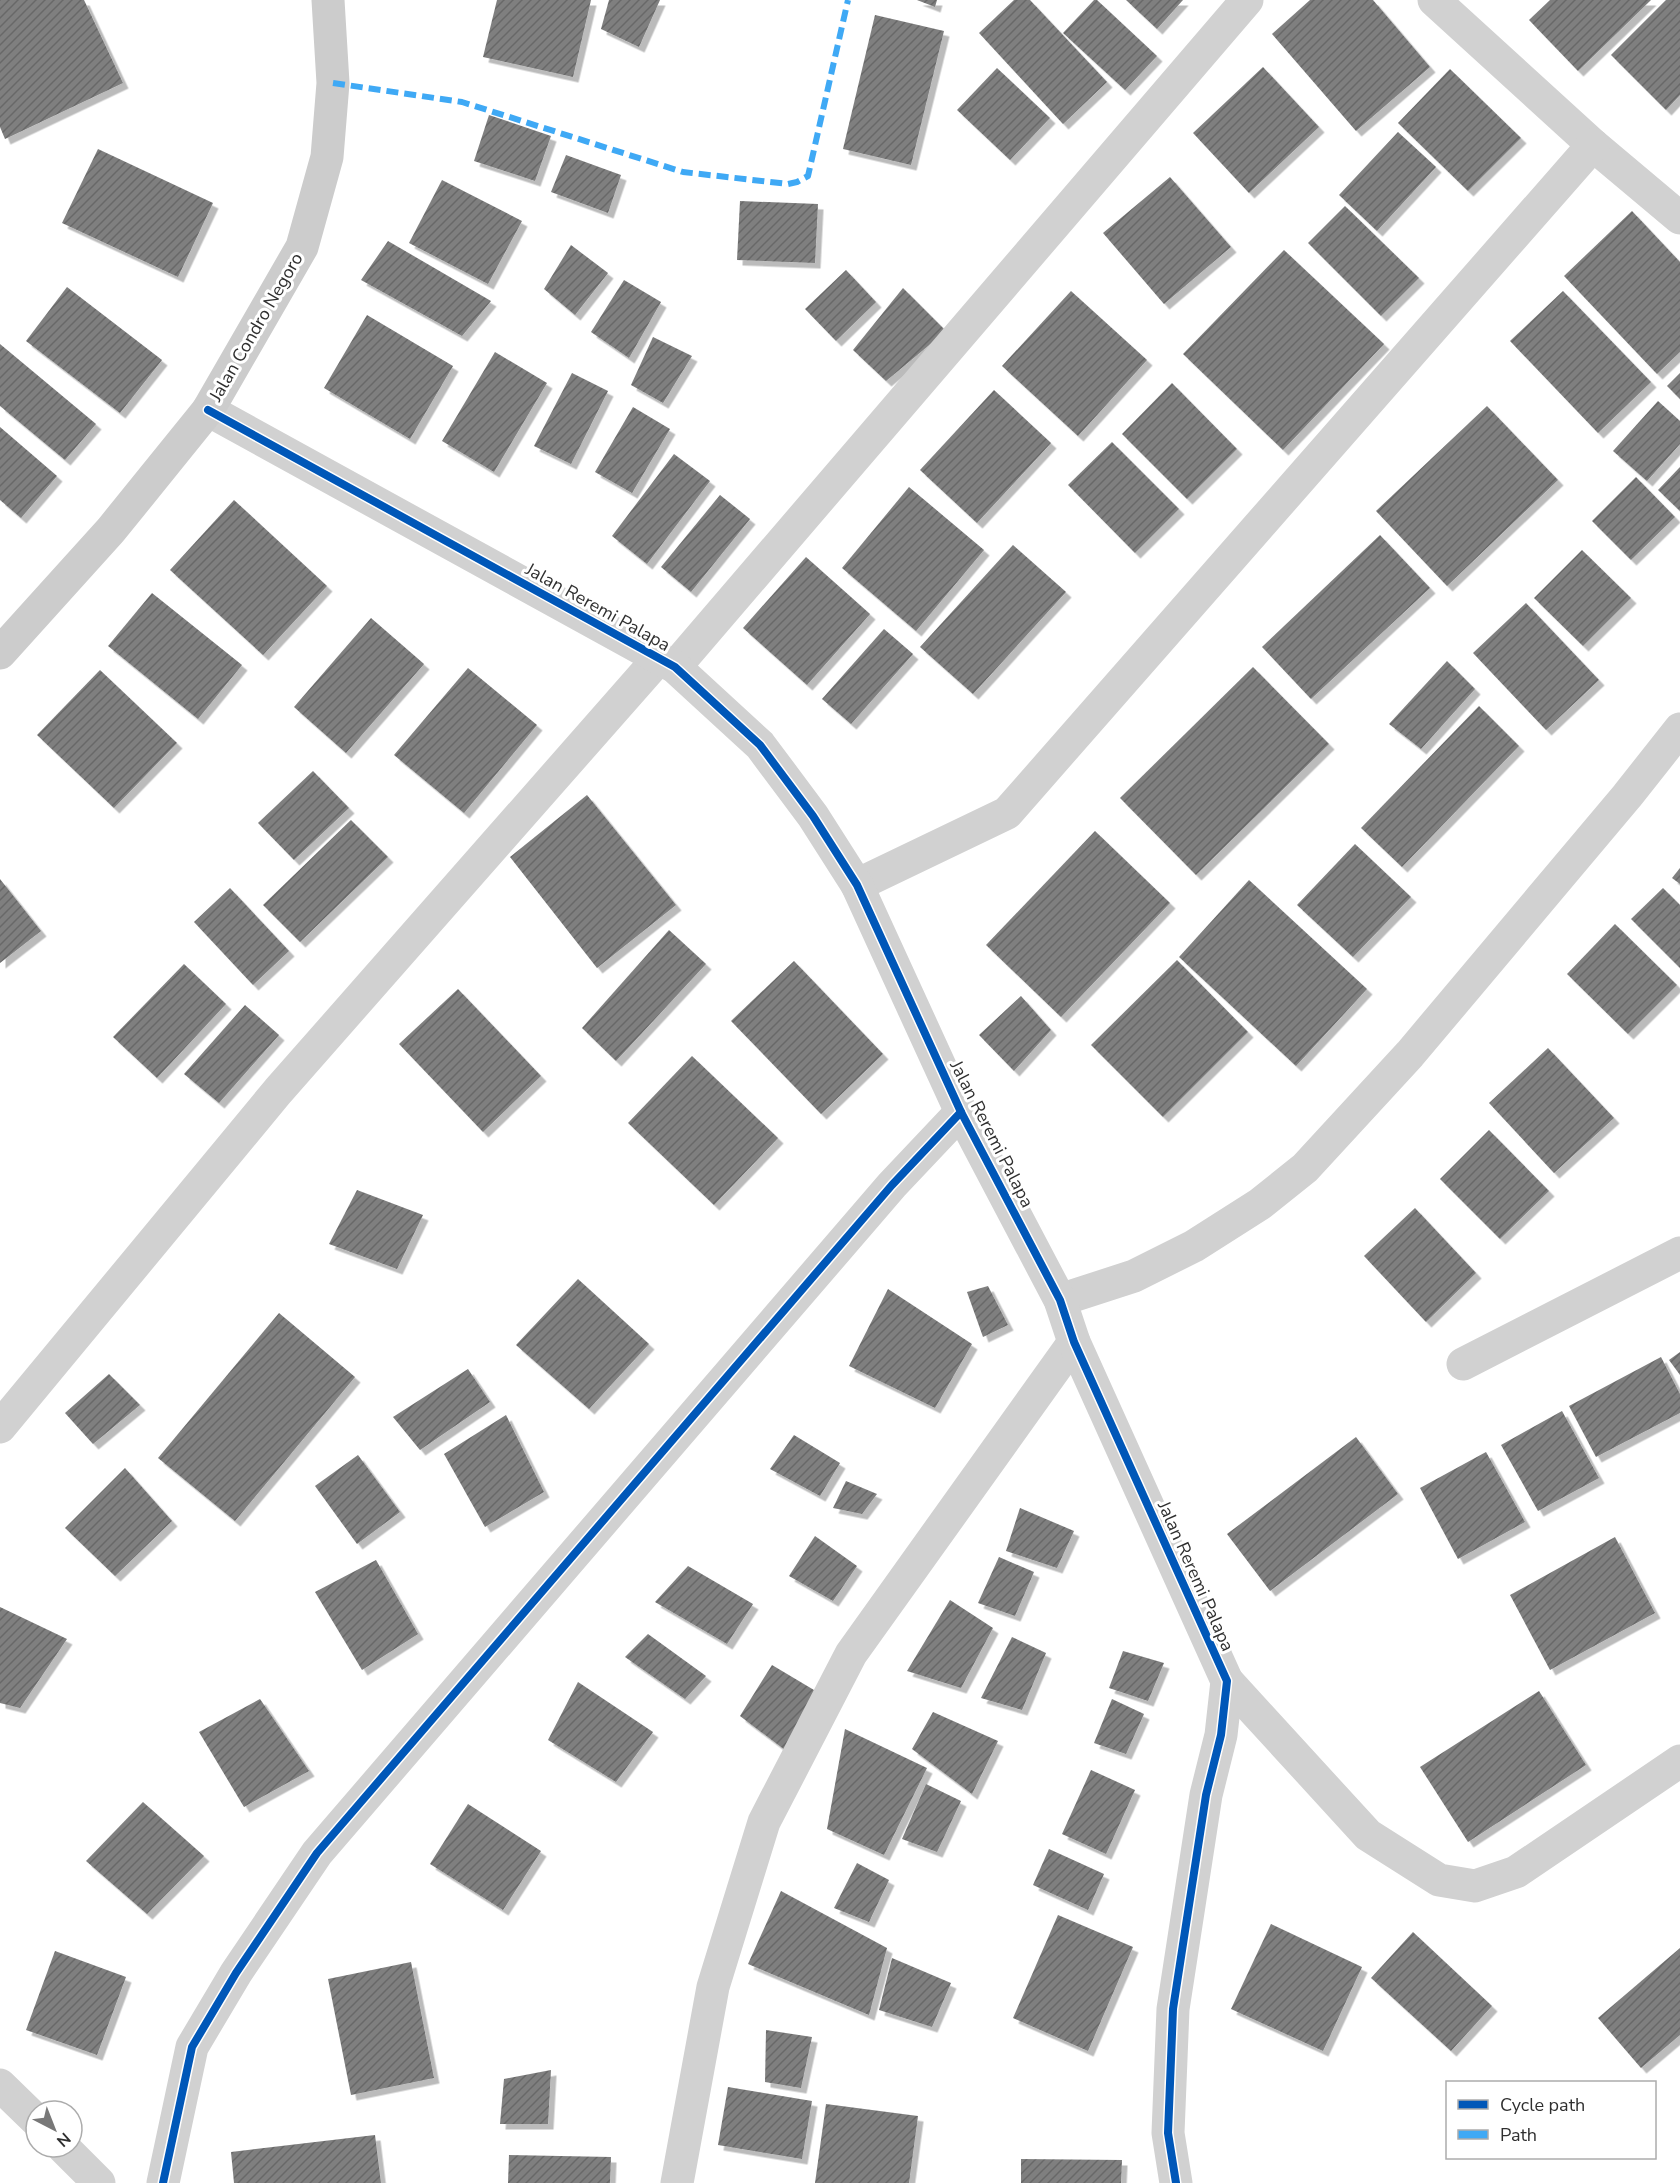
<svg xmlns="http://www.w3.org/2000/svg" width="1680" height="2183" viewBox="0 0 1680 2183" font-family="'Nunito Sans',sans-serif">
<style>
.building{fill:url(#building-hatch);filter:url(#shadow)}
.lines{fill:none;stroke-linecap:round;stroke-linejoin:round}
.minor{stroke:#d1d1d1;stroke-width:33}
.tertiary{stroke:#d1d1d1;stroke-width:33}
.secondary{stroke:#ccc;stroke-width:33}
.quiet{stroke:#3fa9f5;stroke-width:6;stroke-dasharray:12 6;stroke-linecap:butt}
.cycleway-casing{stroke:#fff;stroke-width:11}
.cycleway{stroke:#0057b8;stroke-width:8}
.labels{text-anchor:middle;stroke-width:6;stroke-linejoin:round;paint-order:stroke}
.street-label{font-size:18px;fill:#2f2f2f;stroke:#fff}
</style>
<defs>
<pattern id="building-hatch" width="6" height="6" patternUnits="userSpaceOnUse" patternTransform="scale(1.5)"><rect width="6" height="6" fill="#7f7f7f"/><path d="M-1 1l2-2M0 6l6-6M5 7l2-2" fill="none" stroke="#686868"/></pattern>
<filter id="shadow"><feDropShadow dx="5.5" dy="5.5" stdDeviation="0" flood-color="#0004"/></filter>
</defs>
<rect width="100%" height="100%" fill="#fff"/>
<g class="building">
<path d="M0 0H84L123 83 5 139 0 127Z"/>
<path d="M497 0H591L573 77 483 57Z"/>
<path d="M609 0H660L639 47 601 29Z"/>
<path d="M917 0H937L935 7Z"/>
<path d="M1014 0H1030L1107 82 1063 124 979 33Z"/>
<path d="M1094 0H1097L1157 56 1125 90 1063 33Z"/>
<path d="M1126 0H1183L1157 29Z"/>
<path d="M1310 0H1373L1430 67 1356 131 1272 34Z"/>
<path d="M1550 0H1651L1578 71 1529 20Z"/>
<path d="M1666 0H1680V95L1666 110 1611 55Z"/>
<path d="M875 15 944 31 911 165 843 149Z"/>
<path d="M1263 67 1319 127 1249 193 1193 133Z"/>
<path d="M997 68 1050 118 1010 160 957 110Z"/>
<path d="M1450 69 1521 138 1468 191 1398 123Z"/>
<path d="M489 115 551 136 535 181 474 161Z"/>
<path d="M1398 132 1436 167 1377 231 1339 195Z"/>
<path d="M98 149 213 203 178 277 62 223Z"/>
<path d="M566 155 621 175 608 213 551 192Z"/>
<path d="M1170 177 1231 247 1164 304 1103 233Z"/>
<path d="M442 180 522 221 488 284 409 243Z"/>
<path d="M740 201 818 204 815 263 737 260Z"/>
<path d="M1345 206 1419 278 1381 316 1308 243Z"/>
<path d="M1632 211 1680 262V352L1657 374 1564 276Z"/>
<path d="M388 241 491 301 462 336 361 280Z"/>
<path d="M571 245 608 273 575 315 544 289Z"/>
<path d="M1284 250 1384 344 1283 450 1183 354Z"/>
<path d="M846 270 876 302 836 341 805 309Z"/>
<path d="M624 280 661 302 629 358 591 332Z"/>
<path d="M67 287 162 360 120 413 26 341Z"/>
<path d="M903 288 946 331 886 381 853 350Z"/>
<path d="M1071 291 1147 360 1078 436 1002 366Z"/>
<path d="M1563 291 1651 382 1598 433 1510 341Z"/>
<path d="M367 315 453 366 410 439 324 388Z"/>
<path d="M653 337 692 356 663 403 631 385Z"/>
<path d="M0 344 96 424 65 460 0 406Z"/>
<path d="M495 352 547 383 494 472 442 441Z"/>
<path d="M572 373 608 391 571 464 534 446Z"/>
<path d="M1680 373V399L1667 386Z"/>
<path d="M1172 383 1237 449 1187 499 1122 434Z"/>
<path d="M994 390 1051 443 977 523 920 470Z"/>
<path d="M1658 401 1680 421V444L1647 481 1613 451Z"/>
<path d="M1487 406 1558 480 1447 586 1376 511Z"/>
<path d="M633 407 670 429 632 493 595 472Z"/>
<path d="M0 427 57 476 21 518 0 500Z"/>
<path d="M1112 442 1179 509 1135 553 1068 485Z"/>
<path d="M674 454 710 481 647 564 612 536Z"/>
<path d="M1680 467V511L1658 490Z"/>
<path d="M1636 477 1675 517 1631 560 1592 521Z"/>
<path d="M909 487 984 550 916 631 842 568Z"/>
<path d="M720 495 750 519 691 592 661 567Z"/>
<path d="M234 500 327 586 263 655 170 570Z"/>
<path d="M1380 535 1430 588 1311 699 1262 647Z"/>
<path d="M1013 545 1066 592 973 694 920 647Z"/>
<path d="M1582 550 1631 598 1583 646 1534 598Z"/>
<path d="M806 557 870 614 807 685 743 628Z"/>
<path d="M152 593 242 665 198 719 108 646Z"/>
<path d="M1526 603 1599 680 1546 730 1473 653Z"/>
<path d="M371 618 424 664 346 753 294 707Z"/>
<path d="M884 629 913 654 851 724 822 699Z"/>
<path d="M1447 661 1475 689 1421 749 1389 724Z"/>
<path d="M1253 667 1329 744 1196 875 1120 798Z"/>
<path d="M468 668 537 725 464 813 394 755Z"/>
<path d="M100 670 177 743 114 808 37 735Z"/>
<path d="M1479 706 1519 746 1402 867 1361 828Z"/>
<path d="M313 771 349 808 294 860 258 823Z"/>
<path d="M587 795 676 905 597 968 510 857Z"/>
<path d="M351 820 388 857 300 942 263 905Z"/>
<path d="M1095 831 1170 903 1061 1017 986 945Z"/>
<path d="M1355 844 1411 897 1353 957 1297 905Z"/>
<path d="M1680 868V884L1672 878Z"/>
<path d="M0 879 41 931 0 963Z"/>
<path d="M1249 880 1367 989 1296 1066 1179 957Z"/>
<path d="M230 888 289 951 253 985 194 922Z"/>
<path d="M1663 888 1680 905V968L1631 919Z"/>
<path d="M1615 924 1677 985 1628 1034 1567 974Z"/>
<path d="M669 930 706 964 616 1061 582 1028Z"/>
<path d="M1177 960 1248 1032 1163 1117 1091 1045Z"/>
<path d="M794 961 883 1054 821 1114 731 1021Z"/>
<path d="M184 964 226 1004 157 1078 113 1037Z"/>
<path d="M458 989 541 1076 483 1132 399 1044Z"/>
<path d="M1021 996 1051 1030 1014 1071 979 1035Z"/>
<path d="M245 1005 279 1035 219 1103 184 1074Z"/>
<path d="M1548 1048 1614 1118 1554 1173 1489 1103Z"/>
<path d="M692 1056 778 1138 714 1205 628 1123Z"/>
<path d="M1489 1130 1549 1191 1500 1239 1440 1179Z"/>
<path d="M357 1190 423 1215 397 1269 329 1244Z"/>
<path d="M1415 1208 1476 1273 1426 1322 1364 1256Z"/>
<path d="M578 1279 649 1344 589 1409 516 1345Z"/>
<path d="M988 1286 1008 1325 983 1337 967 1292Z"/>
<path d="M888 1289 972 1344 935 1408 849 1366Z"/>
<path d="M279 1313 355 1377 235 1521 158 1458Z"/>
<path d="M1680 1352V1375L1669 1360Z"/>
<path d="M1661 1357 1680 1394V1413L1596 1457 1569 1406Z"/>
<path d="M468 1369 490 1402 420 1450 393 1417Z"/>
<path d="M109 1374 140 1405 93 1444 65 1413Z"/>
<path d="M1562 1411 1599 1478 1538 1511 1501 1445Z"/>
<path d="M506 1415 544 1492 485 1527 444 1454Z"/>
<path d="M794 1435 840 1463 820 1496 770 1469Z"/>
<path d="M1356 1437 1398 1494 1270 1591 1227 1534Z"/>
<path d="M1486 1452 1525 1522 1458 1559 1420 1488Z"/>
<path d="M358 1455 400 1512 357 1544 315 1486Z"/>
<path d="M125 1468 172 1521 115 1576 65 1528Z"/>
<path d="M846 1481 877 1494 862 1514 833 1508Z"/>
<path d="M1020 1508 1074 1531 1057 1568 1006 1551Z"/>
<path d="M815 1536 857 1566 833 1601 789 1576Z"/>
<path d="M1615 1537 1655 1613 1550 1670 1510 1595Z"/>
<path d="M999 1557 1034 1572 1015 1616 978 1603Z"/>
<path d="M376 1560 418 1634 362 1670 315 1592Z"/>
<path d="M688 1566 753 1604 727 1644 655 1602Z"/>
<path d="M950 1600 993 1628 961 1688 907 1671Z"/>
<path d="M0 1607 67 1639 20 1708 0 1703Z"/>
<path d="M648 1634 706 1676 685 1699 625 1657Z"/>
<path d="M1012 1637 1046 1653 1022 1710 981 1698Z"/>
<path d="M1123 1651 1164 1663 1148 1701 1109 1688Z"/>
<path d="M772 1665 819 1693 785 1750 740 1716Z"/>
<path d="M578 1682 653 1732 616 1782 548 1740Z"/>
<path d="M1539 1691 1586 1765 1468 1842 1420 1767Z"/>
<path d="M260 1699 309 1771 244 1807 199 1732Z"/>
<path d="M1112 1699 1144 1714 1126 1754 1094 1743Z"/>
<path d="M933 1712 998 1741 972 1794 912 1749Z"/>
<path d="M845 1729 927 1768 884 1855 827 1829Z"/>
<path d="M1091 1770 1135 1790 1106 1854 1062 1834Z"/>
<path d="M926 1784 961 1801 937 1852 902 1839Z"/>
<path d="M143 1802 204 1856 147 1914 86 1861Z"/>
<path d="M468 1804 541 1851 503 1910 430 1864Z"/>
<path d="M1049 1849 1104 1874 1088 1910 1033 1885Z"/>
<path d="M857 1863 889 1880 869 1922 834 1908Z"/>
<path d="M781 1891 887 1948 869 2015 748 1964Z"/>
<path d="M1058 1915 1133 1947 1088 2051 1013 2018Z"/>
<path d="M1271 1924 1362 1967 1323 2051 1231 2009Z"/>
<path d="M1413 1932 1492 2006 1451 2051 1371 1978Z"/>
<path d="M1680 1948V2035L1641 2068 1598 2018Z"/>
<path d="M55 1951 126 1977 97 2055 26 2030Z"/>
<path d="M892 1958 951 1983 932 2027 879 2010Z"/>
<path d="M411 1962 434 2078 351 2095 328 1979Z"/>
<path d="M766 2030 812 2037 801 2088 765 2082Z"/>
<path d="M551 2070 548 2124H500L504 2079Z"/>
<path d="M728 2087 812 2101 802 2159 718 2145Z"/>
<path d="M826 2104 918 2116 909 2183H815Z"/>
<path d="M375 2135 381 2183H234L231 2152Z"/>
<path d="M509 2155 611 2157 610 2183H508Z"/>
<path d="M1021 2159 1122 2160 1121 2183H1021Z"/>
</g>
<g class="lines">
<g class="minor">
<path d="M1434 0 1593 145 1680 218"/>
<path d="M675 667 1247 0"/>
<path d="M857 885 1007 813 1593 145"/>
<path d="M1060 1300 1134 1276 1194 1246 1260 1204 1305 1168 1410 1054 1627 796 1680 729"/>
<path d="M1463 1364 1680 1253"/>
<path d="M0 1427 278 1091 659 658"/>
<path d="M1227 1681 1368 1835 1439 1880 1475 1886 1516 1872 1680 1761"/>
<path d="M0 2085 36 2120"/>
<path d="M63 2147 99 2183"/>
<path d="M163 2183 192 2047 236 1973 317 1853 892 1185 961 1112"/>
<path d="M677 2183 713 1987 764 1822 851 1654 1074 1342"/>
</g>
<path class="tertiary" d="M208 410 675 667 760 745 813 816 857 885 961 1112 1060 1300 1074 1342 1227 1681 1221 1735 1206 1795 1173 2009 1168 2133 1176 2183"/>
<path class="secondary" d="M0 653 111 530 208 410 302 247 327 157 333 83 328 0"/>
<path class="quiet" d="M333 83 462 102 683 172 788 184 797 182 808 176 848 0"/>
<defs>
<g id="cycleway">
<path d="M208 410 675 667 760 745 813 816 857 885 961 1112 1060 1300 1074 1342 1227 1681 1221 1735 1206 1795 1173 2009 1168 2133 1176 2183"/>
<path d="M163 2183 192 2047 236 1973 317 1853 892 1185 961 1112"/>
</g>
</defs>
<use href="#cycleway" class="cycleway-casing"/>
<use href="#cycleway" class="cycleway"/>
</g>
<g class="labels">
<g class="street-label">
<text transform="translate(256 327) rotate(-60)" y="6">Jalan Condro Negoro</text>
<text transform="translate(598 607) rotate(29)" y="6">Jalan Reremi Palapa</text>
<text transform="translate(992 1134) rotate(63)" y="6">Jalan Reremi Palapa</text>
<text transform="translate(1196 1576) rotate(66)" y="6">Jalan Reremi Palapa</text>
</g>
</g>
<rect x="1446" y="2081" width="210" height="78" fill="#ffffff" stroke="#acacac" stroke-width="1.5"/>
<rect x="1458" y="2100" width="30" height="9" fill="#0057b8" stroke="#acacac" stroke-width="1.5"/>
<text x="1500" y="2111" font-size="18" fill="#2f2f2f">Cycle path</text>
<rect x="1458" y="2130" width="30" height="9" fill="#3fa9f5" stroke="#acacac" stroke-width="1.5"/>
<text x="1500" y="2141" font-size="18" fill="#2f2f2f">Path</text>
<g transform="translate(54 2129) rotate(138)"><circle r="28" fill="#ffffff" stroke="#acacac" stroke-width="1.5"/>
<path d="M0-4.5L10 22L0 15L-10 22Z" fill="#787878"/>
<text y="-9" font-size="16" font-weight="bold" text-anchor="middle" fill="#2f2f2f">N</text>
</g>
</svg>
